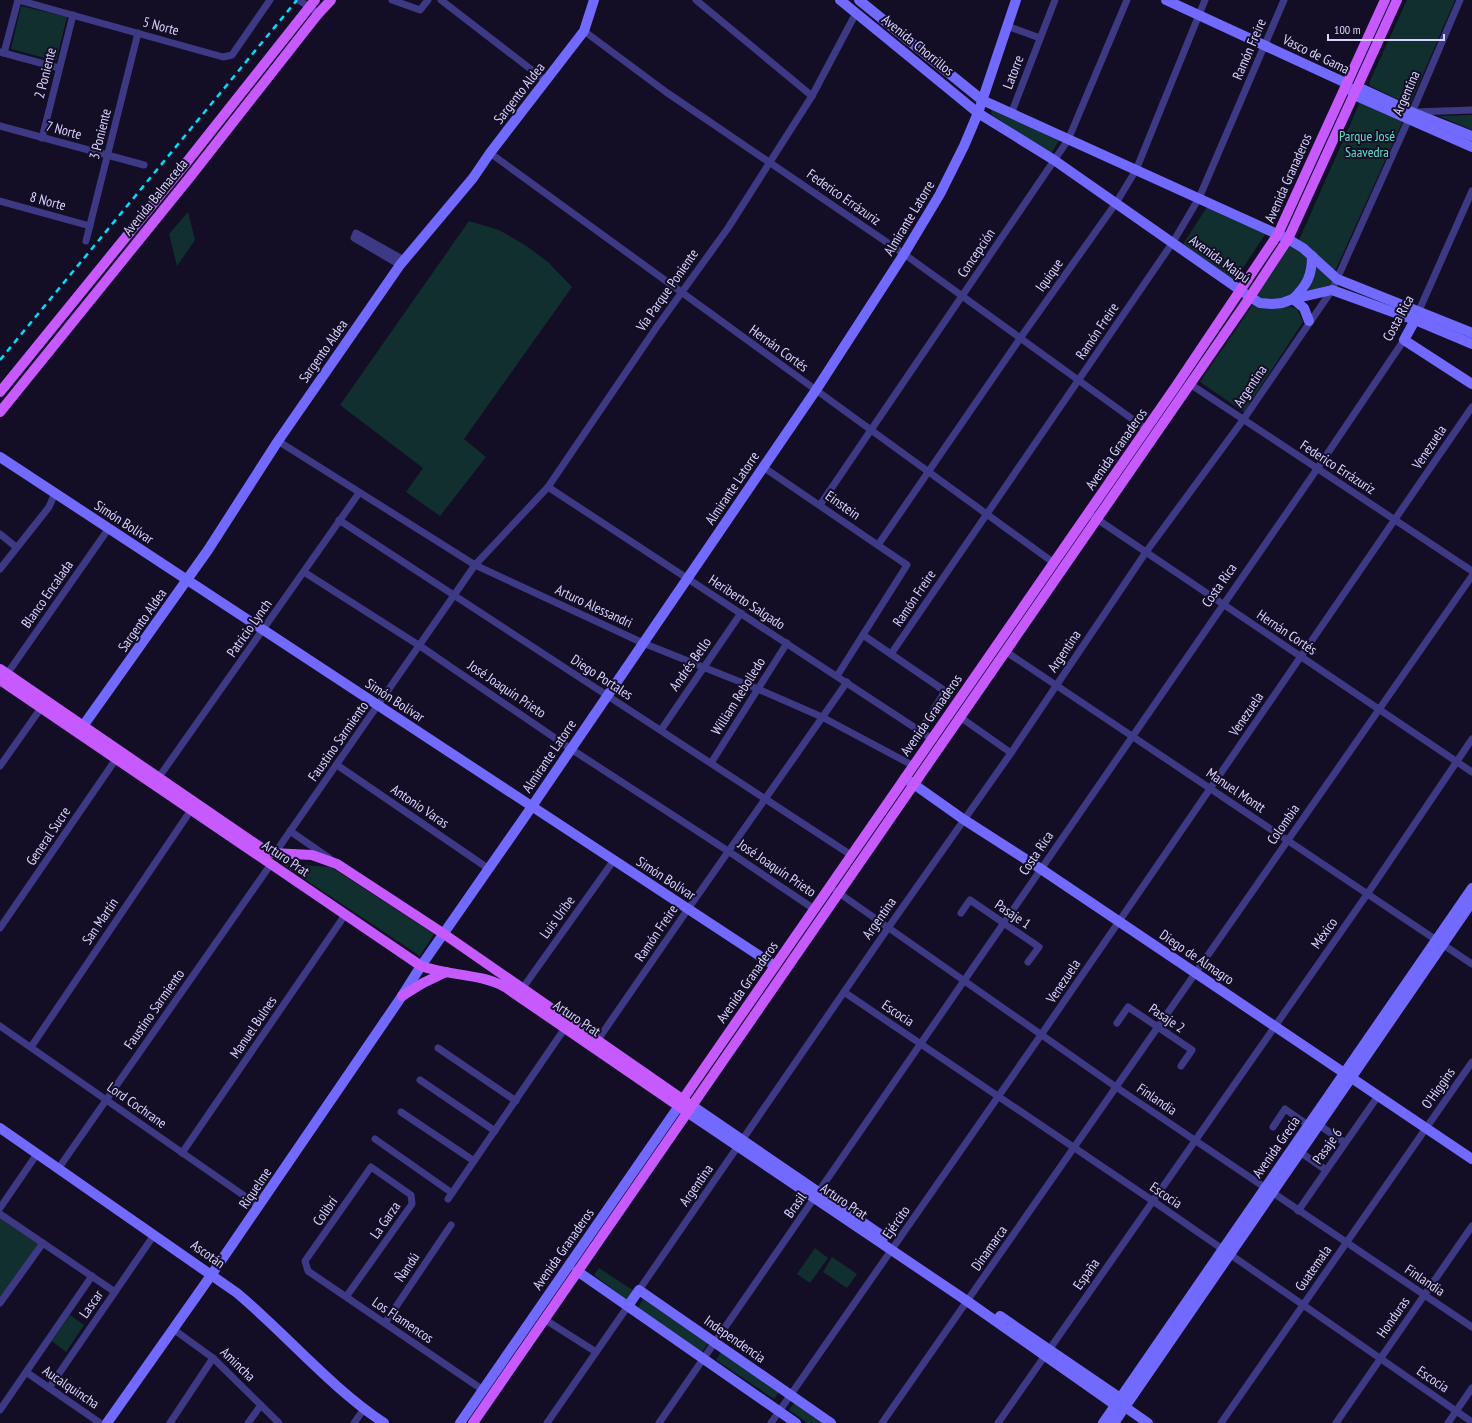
<svg xmlns="http://www.w3.org/2000/svg" width="1472" height="1423" viewBox="0 0 1472 1423" font-family="'PT Sans Narrow',sans-serif">
<style>
.green{fill:#112f2f}
.lines{fill:none;stroke-linecap:round;stroke-linejoin:round}
.street{stroke:#3e3985;stroke-width:7}
.secondary{stroke:#726aff;stroke-width:10}
.primary{stroke:#c65aff;stroke-width:10}
.rail{stroke:#00ddfe;stroke-width:2.5;stroke-dasharray:6 5;stroke-linecap:butt}
.labels{text-anchor:middle;stroke-width:4;stroke-linejoin:round;paint-order:stroke}
.street-label{font-size:14px;fill:#d9d3ff;stroke:#130e25}
.park-label{font-size:14px;fill:#5de1c4;stroke:#130e25}
</style>
<rect width="100%" height="100%" fill="#130e25"/>
<g class="green">
<path d="M1407 0H1455L1411 102 1408 104 1370 86 1369 83Z"/>
<path d="M21 6 67 17 56 61 11 49Z"/>
<path d="M1360 102 1403 121 1336 269 1333 270 1322 261 1312 250 1299 240Z"/>
<path d="M992 108 1060 139 1051 154 991 114Z"/>
<path d="M1472 115V130L1439 116Z"/>
<path d="M1207 207 1266 233 1235 280 1183 244Z"/>
<path d="M188 212 195 240 177 266 169 234Z"/>
<path d="M469 221 499 230 525 245 548 262 572 287 464 439 486 457 440 516 406 492 423 468 340 405Z"/>
<path d="M1289 245 1302 253 1307 259 1305 278 1290 296 1273 300 1264 299 1255 295Z"/>
<path d="M1314 265 1332 281 1331 285 1311 290 1305 289Z"/>
<path d="M1254 303 1279 308 1288 306 1297 309 1303 322 1244 412 1200 382Z"/>
<path d="M282 864 331 867 434 934 420 956Z"/>
<path d="M0 1218 40 1245 0 1298Z"/>
<path d="M815 1248 828 1258 810 1283 797 1274Z"/>
<path d="M832 1257 857 1274 847 1288 823 1272Z"/>
<path d="M599 1268 634 1291 627 1300 594 1275Z"/>
<path d="M643 1299 708 1343 702 1352 638 1308Z"/>
<path d="M70 1315 84 1325 66 1352 52 1341Z"/>
<path d="M721 1352 779 1392 774 1399 716 1360Z"/>
<path d="M794 1403 823 1423H808L789 1410Z"/>
</g>
<g class="lines">
<g class="street">
<path d="M18 0 223 57 232 55 270 0"/>
<path d="M298 0 310 7 318 14"/>
<path d="M392 0 420 10 428 0"/>
<path d="M441 0 546 81"/>
<path d="M696 0 812 96"/>
<path d="M1007 26 1040 38"/>
<path d="M584 31 666 92 904 254 1146 429"/>
<path d="M0 52 59 68"/>
<path d="M4 53 18 0"/>
<path d="M1414 112 1472 110"/>
<path d="M1011 114 1055 0"/>
<path d="M0 126 144 165"/>
<path d="M42 138 73 15"/>
<path d="M490 153 1054 563"/>
<path d="M0 201 90 226"/>
<path d="M86 241 138 33"/>
<path d="M400 265 354 238 356 233 404 260"/>
<path d="M1417 315 1472 191"/>
<path d="M1190 384 1472 571"/>
<path d="M278 441 475 565 643 643 758 689 822 717 914 766"/>
<path d="M763 467 907 565 837 676"/>
<path d="M548 487 932 739"/>
<path d="M820 505 1068 140 1127 0"/>
<path d="M1088 513 1472 772"/>
<path d="M339 520 851 855"/>
<path d="M0 534 16 547"/>
<path d="M878 545 1021 337 1116 203 1136 170 1205 0"/>
<path d="M0 569 49 507 55 493"/>
<path d="M304 572 420 646 571 749 728 851 814 909"/>
<path d="M863 635 945 691 921 730"/>
<path d="M1005 651 1472 964"/>
<path d="M891 654 1173 242 1199 198 1284 0"/>
<path d="M7 674 109 528"/>
<path d="M960 717 1011 753"/>
<path d="M661 730 741 613"/>
<path d="M711 763 787 643"/>
<path d="M337 765 489 869"/>
<path d="M0 766 41 708"/>
<path d="M159 777 359 493"/>
<path d="M290 831 329 858"/>
<path d="M275 853 475 565 548 487 656 328 728 228 812 96 856 13"/>
<path d="M836 891 1116 1087 1472 1327"/>
<path d="M961 913 970 900 1039 947 1028 962"/>
<path d="M0 928 116 759"/>
<path d="M522 989 614 860"/>
<path d="M844 992 1153 1201 1472 1422"/>
<path d="M1117 1023 1128 1007 1192 1050 1181 1066"/>
<path d="M0 1026 259 1206"/>
<path d="M597 1041 688 909 847 682"/>
<path d="M31 1047 191 810"/>
<path d="M438 1048 516 1101"/>
<path d="M420 1080 495 1131"/>
<path d="M401 1112 474 1161"/>
<path d="M1319 1125 1345 1143"/>
<path d="M1273 1127 1285 1109 1308 1125"/>
<path d="M375 1139 452 1193"/>
<path d="M1300 1152 1326 1170"/>
<path d="M182 1153 345 915"/>
<path d="M58 1169 271 864"/>
<path d="M448 1199 565 1028"/>
<path d="M0 1208 37 1154"/>
<path d="M1298 1211 1378 1096"/>
<path d="M0 1214 115 1292"/>
<path d="M639 1290 888 928 1011 753 1146 552 1243 420 1332 290 1416 103 1460 0"/>
<path d="M346 1297 412 1204 411 1195 371 1167 305 1261 308 1271 483 1390"/>
<path d="M0 1303 43 1243"/>
<path d="M544 1319 596 1352"/>
<path d="M385 1323 451 1225"/>
<path d="M173 1329 213 1358 279 1423"/>
<path d="M26 1372 100 1423"/>
<path d="M49 1388 154 1235"/>
<path d="M0 1410 92 1276"/>
<path d="M170 1423 213 1358"/>
<path d="M248 1423 261 1405"/>
<path d="M354 1423 364 1409"/>
<path d="M547 1423 628 1306"/>
<path d="M659 1423 1317 469 1404 340"/>
<path d="M771 1423 1041 1035 1472 407"/>
<path d="M882 1423 1472 576"/>
<path d="M998 1423 1368 893 1472 739"/>
<path d="M1221 1423 1472 1062"/>
<path d="M1336 1423 1472 1226"/>
<path d="M1448 1423 1472 1388"/>
</g>
<g class="secondary">
<path d="M840 0 978 113 1054 160 1250 297 1260 303 1272 304 1282 303 1293 299 1332 290 1415 320 1472 344"/>
<path d="M859 0 982 100 1288 239 1303 248 1337 279 1472 333"/>
<path d="M1166 0 1346 83 1354 95 1472 147"/>
<path d="M1358 87 1416 114 1472 136"/>
<path d="M1293 299C1307 285 1312 276 1312 256"/>
<path d="M1293 299 1304 308 1309 321"/>
<path d="M1415 320 1404 340 1472 384"/>
<path d="M0 457 775 966"/>
<path d="M83 726 208 550 278 441 400 265 473 178 490 153 584 31 594 0"/>
<path d="M905 778 963 819 1041 869 1472 1159"/>
<path d="M691 1105 884 1237"/>
<path d="M687 1112 967 1301 1115 1405 1125 1407 1148 1423"/>
<path d="M0 1128 237 1293C287 1335 329 1386 384 1423"/>
<path d="M577 1271 796 1423"/>
<path d="M628 1306 639 1290 831 1423"/>
<path d="M1000 1316 1120 1398 1123 1403"/>
<path d="M107 1423 212 1274 402 996 421 966 524 818 816 390 904 254 940 194 964 146 978 113 1016 0"/>
<path d="M460 1423 683 1100"/>
<path d="M1103 1423 1472 888"/>
<path d="M1114 1423 1472 902"/>
</g>
<g class="primary">
<path d="M0 392 182 168 315 0"/>
<path d="M0 412 190 177 318 14 331 0"/>
<path d="M0 669 263 849 272 853 312 855 337 864 444 934 688 1103"/>
<path d="M0 680 421 966C449 976 479 973 505 987L687 1112"/>
<path d="M402 996 423 983 446 972"/>
<path d="M683 1099 1176 386 1278 234 1385 0"/>
<path d="M473 1423 1246 303 1288 239 1397 0"/>
</g>
<path class="rail" d="M0 360 297 0"/>
</g>
<g class="labels">
<g class="street-label">
<text transform="translate(161 26) rotate(15)" y="5">5 Norte</text>
<text transform="translate(918 45) rotate(39)" y="5">Avenida Chorrillos</text>
<text transform="translate(1249 49) rotate(-67)" y="5">Ramón Freire</text>
<text transform="translate(1316 54) rotate(26)" y="5">Vasco de Gama</text>
<text transform="translate(1013 72) rotate(-69)" y="5">Latorre</text>
<text transform="translate(45 73) rotate(-76)" y="5">2 Poniente</text>
<text transform="translate(519 93) rotate(-52)" y="5">Sargento Aldea</text>
<text transform="translate(1406 93) rotate(-66)" y="5">Argentina</text>
<text transform="translate(64 130) rotate(15)" y="5">7 Norte</text>
<text transform="translate(100 134) rotate(-76)" y="5">3 Poniente</text>
<text transform="translate(1288 178) rotate(-66)" y="5">Avenida Granaderos</text>
<text transform="translate(155 197) rotate(-51)" y="5">Avenida Balmaceda</text>
<text transform="translate(844 197) rotate(35)" y="5">Federico Errázuriz</text>
<text transform="translate(48 201) rotate(15)" y="5">8 Norte</text>
<text transform="translate(909 218) rotate(-59)" y="5">Almirante Latorre</text>
<text transform="translate(976 253) rotate(-56)" y="5">Concepción</text>
<text transform="translate(1220 259) rotate(36)" y="5">Avenida Maipú</text>
<text transform="translate(1049 275) rotate(-55)" y="5">Iquique</text>
<text transform="translate(667 290) rotate(-55)" y="5">Vía Parque Poniente</text>
<text transform="translate(1398 318) rotate(-62)" y="5">Costa Rica</text>
<text transform="translate(1097 331) rotate(-56)" y="5">Ramón Freire</text>
<text transform="translate(779 348) rotate(36)" y="5">Hernán Cortés</text>
<text transform="translate(323 351) rotate(-55)" y="5">Sargento Aldea</text>
<text transform="translate(1250 386) rotate(-56)" y="5">Argentina</text>
<text transform="translate(1429 447) rotate(-56)" y="5">Venezuela</text>
<text transform="translate(1116 449) rotate(-55)" y="5">Avenida Granaderos</text>
<text transform="translate(1338 467) rotate(33)" y="5">Federico Errázuriz</text>
<text transform="translate(732 488) rotate(-56)" y="5">Almirante Latorre</text>
<text transform="translate(843 505) rotate(35)" y="5">Einstein</text>
<text transform="translate(124 522) rotate(33)" y="5">Simón Bolívar</text>
<text transform="translate(1219 585) rotate(-55)" y="5">Costa Rica</text>
<text transform="translate(47 594) rotate(-55)" y="5">Blanco Encalada</text>
<text transform="translate(914 598) rotate(-56)" y="5">Ramón Freire</text>
<text transform="translate(747 602) rotate(33)" y="5">Heriberto Salgado</text>
<text transform="translate(594 606) rotate(25)" y="5">Arturo Alessandri</text>
<text transform="translate(142 620) rotate(-55)" y="5">Sargento Aldea</text>
<text transform="translate(249 628) rotate(-55)" y="5">Patricio Lynch</text>
<text transform="translate(1287 632) rotate(34)" y="5">Hernán Cortés</text>
<text transform="translate(1064 651) rotate(-56)" y="5">Argentina</text>
<text transform="translate(690 664) rotate(-55)" y="5">Andrés Bello</text>
<text transform="translate(602 677) rotate(33)" y="5">Diego Portales</text>
<text transform="translate(507 689) rotate(34)" y="5">José Joaquín Prieto</text>
<text transform="translate(738 696) rotate(-58)" y="5">William Rebolledo</text>
<text transform="translate(395 700) rotate(33)" y="5">Simón Bolívar</text>
<text transform="translate(1246 714) rotate(-56)" y="5">Venezuela</text>
<text transform="translate(931 715) rotate(-55)" y="5">Avenida Granaderos</text>
<text transform="translate(338 741) rotate(-55)" y="5">Faustino Sarmiento</text>
<text transform="translate(549 756) rotate(-56)" y="5">Almirante Latorre</text>
<text transform="translate(1236 790) rotate(34)" y="5">Manuel Montt</text>
<text transform="translate(420 806) rotate(34)" y="5">Antonio Varas</text>
<text transform="translate(1283 824) rotate(-55)" y="5">Colombia</text>
<text transform="translate(48 836) rotate(-56)" y="5">General Sucre</text>
<text transform="translate(1036 853) rotate(-56)" y="5">Costa Rica</text>
<text transform="translate(286 858) rotate(34)" y="5">Arturo Prat</text>
<text transform="translate(777 868) rotate(34)" y="5">José Joaquín Prieto</text>
<text transform="translate(666 878) rotate(33)" y="5">Simón Bolívar</text>
<text transform="translate(1013 914) rotate(34)" y="5">Pasaje 1</text>
<text transform="translate(557 917) rotate(-54)" y="5">Luis Uribe</text>
<text transform="translate(879 918) rotate(-55)" y="5">Argentina</text>
<text transform="translate(100 921) rotate(-56)" y="5">San Martín</text>
<text transform="translate(656 933) rotate(-56)" y="5">Ramón Freire</text>
<text transform="translate(1324 933) rotate(-55)" y="5">México</text>
<text transform="translate(1197 957) rotate(34)" y="5">Diego de Almagro</text>
<text transform="translate(1063 981) rotate(-56)" y="5">Venezuela</text>
<text transform="translate(747 982) rotate(-55)" y="5">Avenida Granaderos</text>
<text transform="translate(154 1009) rotate(-55)" y="5">Faustino Sarmiento</text>
<text transform="translate(898 1013) rotate(34)" y="5">Escocia</text>
<text transform="translate(577 1018) rotate(34)" y="5">Arturo Prat</text>
<text transform="translate(1167 1018) rotate(34)" y="5">Pasaje 2</text>
<text transform="translate(253 1027) rotate(-56)" y="5">Manuel Bulnes</text>
<text transform="translate(1438 1088) rotate(-55)" y="5">O'Higgins</text>
<text transform="translate(1157 1099) rotate(34)" y="5">Finlandia</text>
<text transform="translate(137 1105) rotate(35)" y="5">Lord Cochrane</text>
<text transform="translate(1327 1146) rotate(-55)" y="5">Pasaje 6</text>
<text transform="translate(1276 1147) rotate(-55)" y="5">Avenida Grecia</text>
<text transform="translate(696 1185) rotate(-55)" y="5">Argentina</text>
<text transform="translate(255 1188) rotate(-56)" y="5">Riquelme</text>
<text transform="translate(1166 1195) rotate(34)" y="5">Escocia</text>
<text transform="translate(844 1201) rotate(34)" y="5">Arturo Prat</text>
<text transform="translate(795 1205) rotate(-55)" y="5">Brasil</text>
<text transform="translate(325 1211) rotate(-55)" y="5">Colibrí</text>
<text transform="translate(385 1220) rotate(-55)" y="5">La Garza</text>
<text transform="translate(896 1222) rotate(-55)" y="5">Ejército</text>
<text transform="translate(989 1248) rotate(-55)" y="5">Dinamarca</text>
<text transform="translate(563 1249) rotate(-55)" y="5">Avenida Granaderos</text>
<text transform="translate(208 1254) rotate(35)" y="5">Ascotán</text>
<text transform="translate(407 1267) rotate(-56)" y="5">Ñandú</text>
<text transform="translate(1313 1268) rotate(-55)" y="5">Guatemala</text>
<text transform="translate(1086 1274) rotate(-55)" y="5">España</text>
<text transform="translate(1425 1280) rotate(34)" y="5">Finlandia</text>
<text transform="translate(91 1304) rotate(-55)" y="5">Lascar</text>
<text transform="translate(1393 1317) rotate(-55)" y="5">Honduras</text>
<text transform="translate(403 1320) rotate(34)" y="5">Los Flamencos</text>
<text transform="translate(735 1339) rotate(35)" y="5">Independencia</text>
<text transform="translate(238 1364) rotate(44)" y="5">Amincha</text>
<text transform="translate(1433 1379) rotate(34)" y="5">Escocia</text>
<text transform="translate(71 1387) rotate(34)" y="5">Aucalquincha</text>
</g>
<g class="park-label">
<text x="1367" y="141">Parque José<tspan x="1367" dy="16">Saavedra</tspan></text>
</g>
</g>
<path d="M1328 34v6h116v-6" fill="none" stroke="#d9d3ff" stroke-width="2"/>
<text x="1334" y="34" font-size="12" fill="#d9d3ff" stroke="#130e25" stroke-width="3" paint-order="stroke">100 m</text>
</svg>
